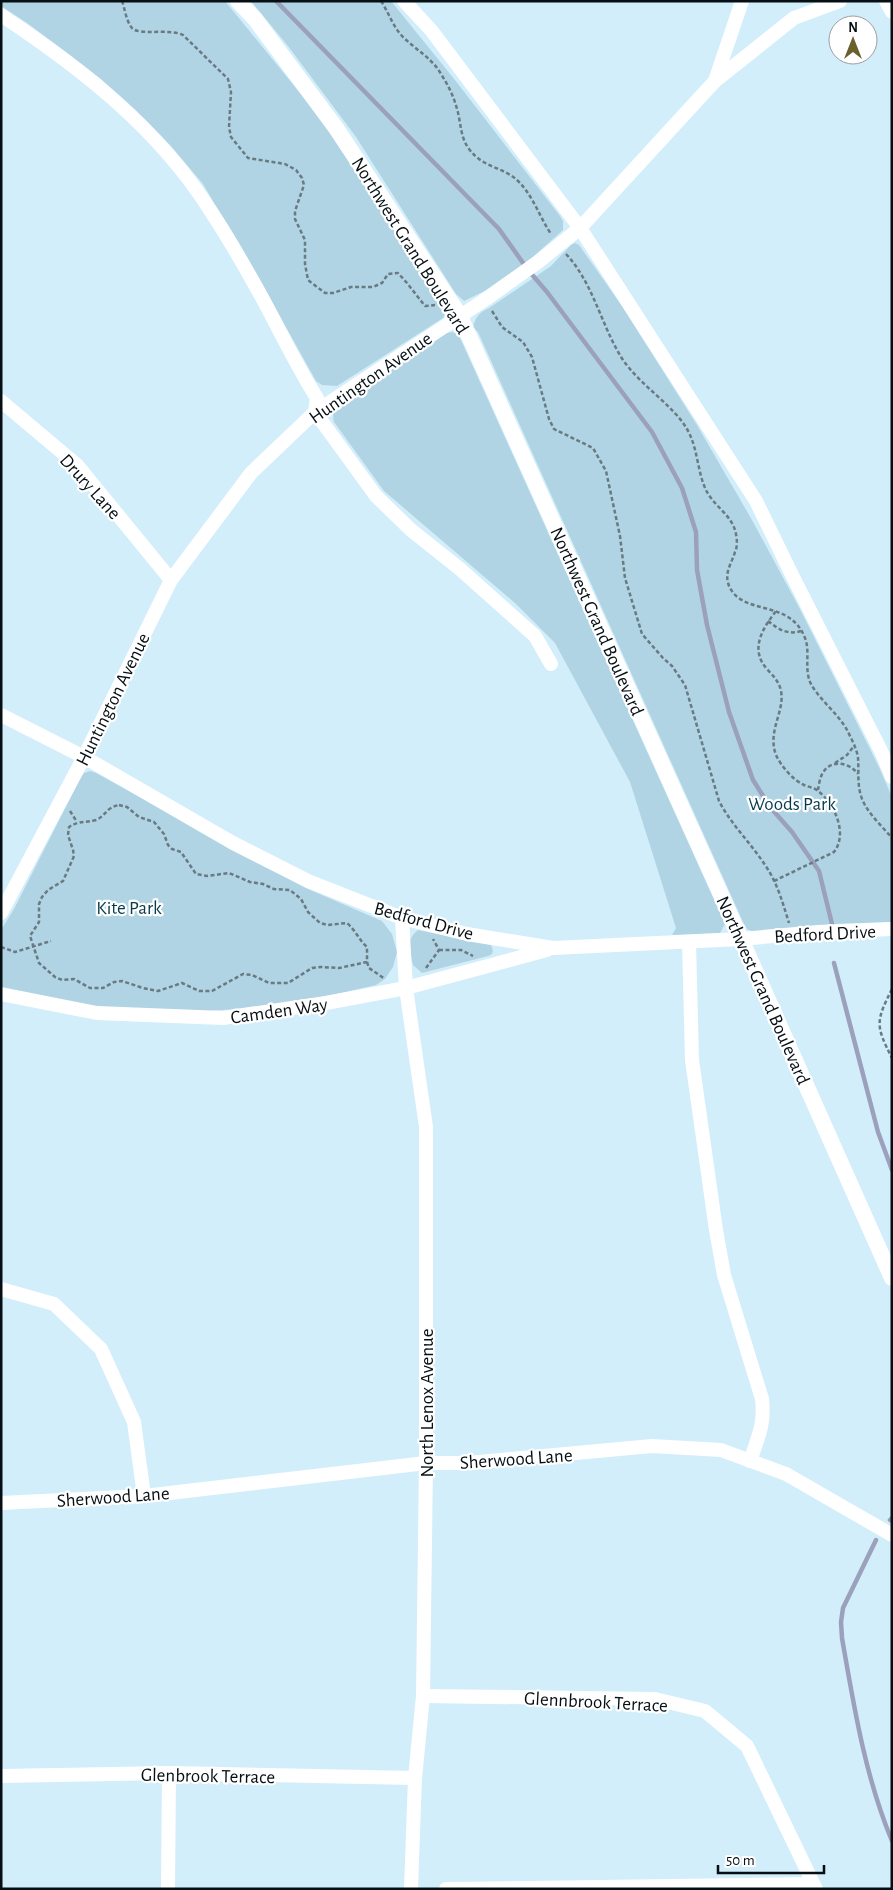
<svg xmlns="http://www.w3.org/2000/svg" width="893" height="1890" viewBox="0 0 893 1890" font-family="'Alegreya Sans',sans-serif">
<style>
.green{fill:#b1d4e4}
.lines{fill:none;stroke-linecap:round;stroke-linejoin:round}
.stream{stroke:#9ba0bd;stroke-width:4.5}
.path{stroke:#687a82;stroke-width:2.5;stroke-dasharray:4 2.5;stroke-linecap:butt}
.minor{stroke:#fff;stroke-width:14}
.tertiary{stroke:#fff;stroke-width:16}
.labels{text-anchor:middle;stroke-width:4.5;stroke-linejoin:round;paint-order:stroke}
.street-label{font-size:19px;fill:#060f13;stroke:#fff}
.park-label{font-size:19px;fill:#083b4c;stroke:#fff}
</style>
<rect width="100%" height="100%" fill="#d2eefa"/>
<g class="green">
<path d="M1 1H225L309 104 352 164 441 303 445 313 443 318 337 386 322 385 316 381 268 295 203 184 170 145 101 79 27 23 1 6Z"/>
<path d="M251 1H391L455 80 560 216 563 221V230L507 280 464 301 456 294 356 137 288 46Z"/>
<path d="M575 243 579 245 622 306 697 425 752 520 801 611 879 767 892 797V922L832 924 756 933 747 929 743 922 478 332 473 327C476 316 479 313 489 308L551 266 571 245Z"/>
<path d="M452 332 457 334 461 340 725 924 720 933 672 935 676 928 630 782 555 643 515 603 384 491 334 422C332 414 333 409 340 404L405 358 447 333Z"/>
<path d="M90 771 96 773 308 889 382 921 392 934 397 952 393 967 385 979 376 985 332 995 261 1008 167 1013 90 1006 1 988V930L14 909 81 777 84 773Z"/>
<path d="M418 930 491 945 493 951 492 954 488 956 422 973 413 965C410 950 405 941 418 930Z"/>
</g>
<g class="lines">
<g class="stream">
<path d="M276 1 499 229 528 270 547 292 652 432 682 488 696 532 697 570 707 625 729 712 753 780 770 807 792 832 819 871 832 924"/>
<path d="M834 963 878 1132 892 1170"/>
<path d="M890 1520 892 1518"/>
<path d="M876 1540 843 1608 841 1622 842 1638C854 1707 865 1776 892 1841"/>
</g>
<g class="path">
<path d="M122 1C125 9 126 21 132 28 139 36 169 28 183 35L228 79 231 92 229 127 231 137 248 158 285 164 296 170 302 178 304 185 295 211V219L305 240V264L308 280 325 293H333L351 287H373L382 283 388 274 398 273 407 283 425 306 435 305"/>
<path d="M381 1C389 13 393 27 403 37 416 50 432 58 441 74 448 85 454 97 457 109 461 122 460 137 469 149 483 168 503 167 517 180 533 195 539 216 551 234"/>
<path d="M566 254C594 284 601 326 623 360 641 386 673 405 687 429 698 448 697 471 706 490 713 505 730 514 735 530 737 537 738 546 735 552 731 565 723 574 730 588 745 616 790 599 805 638 810 651 805 665 809 679 813 694 838 713 847 730 851 738 857 749 858 758 859 770 857 783 861 796 866 812 881 825 892 838"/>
<path d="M492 311 502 327 523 342 532 357 549 419 554 429 593 448 606 471 620 536 625 578 642 634 663 658 672 666 685 685 719 801C732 826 752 844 767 868 778 885 783 904 789 923"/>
<path d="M768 621C779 630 788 635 801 631"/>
<path d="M835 763 847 755 854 746"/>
<path d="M818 790C819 784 820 776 824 771 833 759 850 763 858 774"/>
<path d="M119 805 127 807 139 817 154 822 164 834 168 845 172 849 181 852 196 874 207 876 229 873 250 882 263 884 274 889 290 890 301 899 308 912 320 923 328 925 347 923C356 931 359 940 367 947V962L339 968 321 967 312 968 288 983H269L252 975 243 974 212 991H199L182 983 158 991 143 988 122 981 114 982 103 988H90L74 979 62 980 55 977 39 963 30 936 39 922V904L42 897 48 890 63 881 74 856 73 850 68 835 69 827C80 820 85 823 96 820 106 816 105 808 119 805Z"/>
<path d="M70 811 77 822"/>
<path d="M774 881 834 852C848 834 835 804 818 791 815 788 809 787 804 785 793 780 781 766 776 755 767 731 785 712 781 691 779 681 773 676 767 669 749 649 763 628 776 611"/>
<path d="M1 947 15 952 51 941"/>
<path d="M439 950H461L473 956"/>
<path d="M367 962 369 968 385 979"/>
<path d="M426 968 439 950 433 939"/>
<path d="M892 989C876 1021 875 1025 892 1058"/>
</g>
<g class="minor">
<path d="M404 1 431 30 580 228 756 501 790 571 881 751 892 777"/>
<path d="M886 1 892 12"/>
<path d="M1 15C81 68 158 128 210 210 226 234 241 260 255 285 276 322 294 362 317 398L315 412 376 496 411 530 460 569 535 636 551 664"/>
<path d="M715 81 794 18 840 1"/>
<path d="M1 401 77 465 171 580"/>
<path d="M1 715 84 757 233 843 308 881 402 918 467 934 553 948 741 939 818 932 892 929"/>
<path d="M1 913 84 757 171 580 251 473 315 412 483 301 538 262 580 228 715 81 742 1"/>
<path d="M402 918 406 988 426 1127V1463L423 1696 415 1778 411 1889"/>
<path d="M689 942 692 1060 716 1230 724 1275 762 1399C765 1425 758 1437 750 1461"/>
<path d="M1 994 97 1013 223 1018 326 1003 406 988 547 950"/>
<path d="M1 1289 54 1304 101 1349 134 1422 144 1496"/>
<path d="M1 1503 144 1496 426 1463H468L652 1446 721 1450 786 1474 892 1535"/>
<path d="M423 1696 655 1699 705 1711 747 1746 816 1889"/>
<path d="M1 1776 169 1773 415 1778"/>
<path d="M168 1889 169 1773"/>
<path d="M446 1889 813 1884"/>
</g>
<path class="tertiary" d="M238 1 255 19 336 128 460 316 741 939 892 1278"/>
</g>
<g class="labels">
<g class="street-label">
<text transform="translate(411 245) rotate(58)" y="7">Northwest Grand Boulevard</text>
<text transform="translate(370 377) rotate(-35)" y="7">Huntington Avenue</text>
<text transform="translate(91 486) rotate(48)" y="7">Drury Lane</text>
<text transform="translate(598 621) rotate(66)" y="7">Northwest Grand Boulevard</text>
<text transform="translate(112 699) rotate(-64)" y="7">Huntington Avenue</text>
<text transform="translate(424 920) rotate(15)" y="7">Bedford Drive</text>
<text transform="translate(825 933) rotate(-3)" y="7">Bedford Drive</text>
<text transform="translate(764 990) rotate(66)" y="7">Northwest Grand Boulevard</text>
<text transform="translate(279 1010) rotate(-8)" y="7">Camden Way</text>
<text transform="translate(426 1403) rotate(-90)" y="7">North Lenox Avenue</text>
<text transform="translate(516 1458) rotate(-4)" y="7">Sherwood Lane</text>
<text transform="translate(113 1496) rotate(-4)" y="7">Sherwood Lane</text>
<text transform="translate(596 1701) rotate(3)" y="7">Glennbrook Terrace</text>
<text transform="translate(208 1775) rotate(1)" y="7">Glenbrook Terrace</text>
</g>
<g class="park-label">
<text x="792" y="810">Woods Park</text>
<text x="129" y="914">Kite Park</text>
</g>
</g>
<rect width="893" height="1890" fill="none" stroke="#060f13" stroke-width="5"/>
<g transform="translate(853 40)"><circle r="24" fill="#ffffff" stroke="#9b9fa1"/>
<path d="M0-4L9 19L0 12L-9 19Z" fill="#69602c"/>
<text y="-8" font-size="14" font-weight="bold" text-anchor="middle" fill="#060f13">N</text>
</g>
<path d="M718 1865v8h106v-8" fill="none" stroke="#060f13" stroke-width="2.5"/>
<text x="726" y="1865" font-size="15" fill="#060f13" stroke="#ffffff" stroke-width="4" paint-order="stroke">50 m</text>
</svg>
